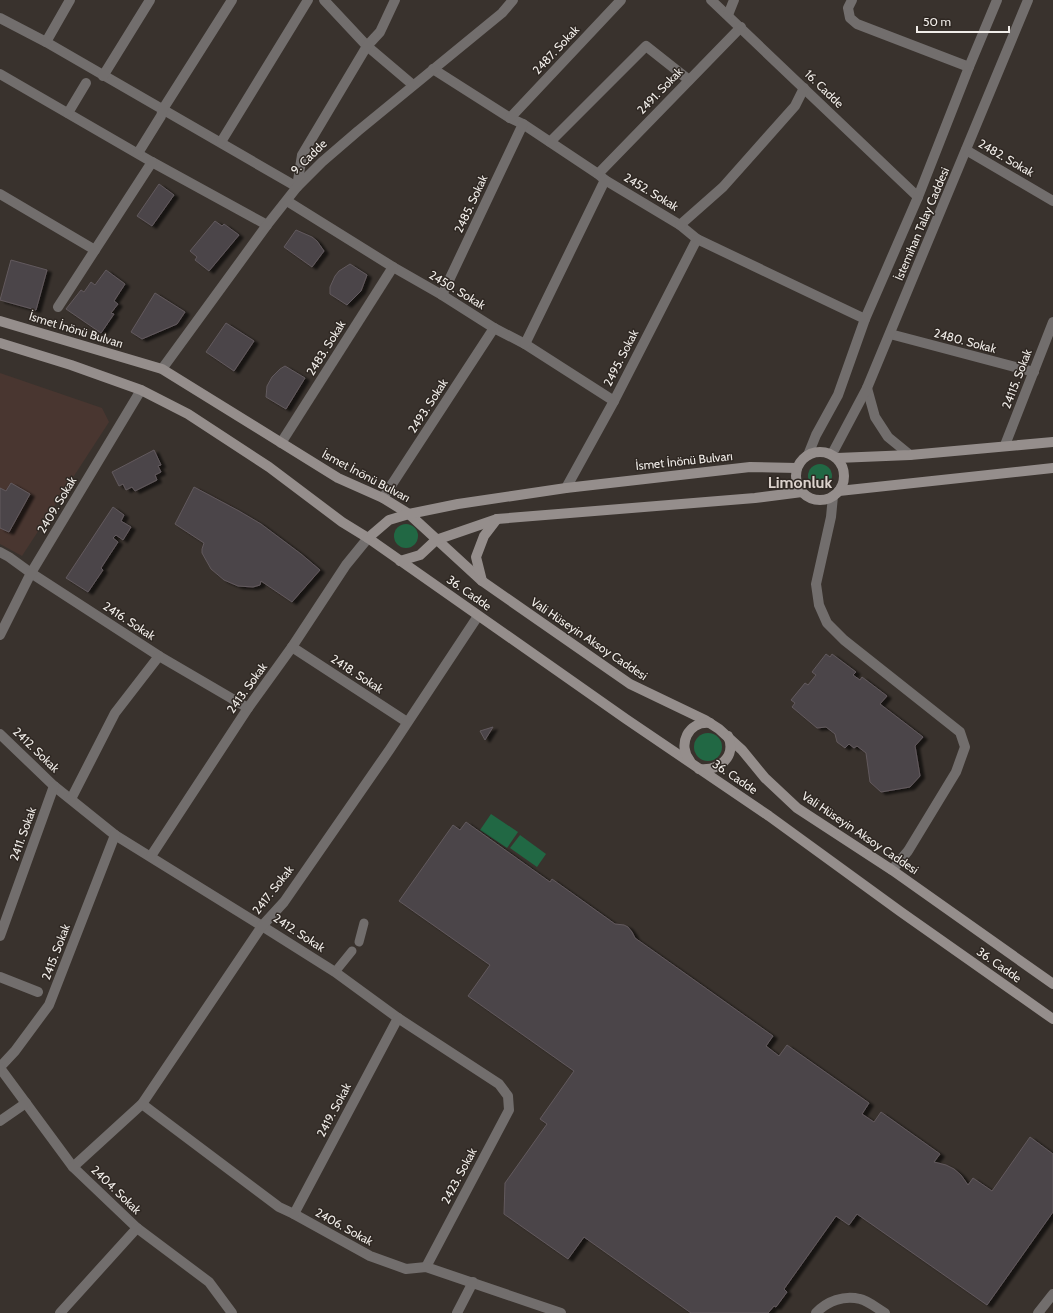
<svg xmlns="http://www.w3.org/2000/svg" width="1053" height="1313" viewBox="0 0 1053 1313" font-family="Cabin,sans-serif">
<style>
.education{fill:#493630}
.green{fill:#216844}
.building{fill:#4c4448;stroke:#625a5e;filter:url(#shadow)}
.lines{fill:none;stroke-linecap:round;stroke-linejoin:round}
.pedestrian{stroke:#726e6d;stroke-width:9}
.minor{stroke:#726e6d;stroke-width:10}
.tertiary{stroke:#726e6d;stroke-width:10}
.secondary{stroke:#958e8c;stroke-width:10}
.labels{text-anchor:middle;stroke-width:3;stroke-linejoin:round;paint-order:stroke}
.street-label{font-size:12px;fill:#f1ede9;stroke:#2f2823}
.district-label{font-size:16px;font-weight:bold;fill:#dbd2cc;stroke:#2f2823}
</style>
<defs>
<filter id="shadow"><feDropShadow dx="4.5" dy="2.5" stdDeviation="1" flood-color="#0009"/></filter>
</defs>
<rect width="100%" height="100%" fill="#39322d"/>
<path class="education" d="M0 373 102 408 109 422 22 556 0 544Z"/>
<g class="green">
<circle cx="820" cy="476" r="12"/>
<circle cx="406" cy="536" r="12"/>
<circle cx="708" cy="747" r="14"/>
<path d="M491 814 518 832 507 848 480 830Z"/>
<path d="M520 835 546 854 537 867 510 848Z"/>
</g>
<g class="building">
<path d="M159 184 174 195 152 226 137 216Z"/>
<path d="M215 221 222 226 224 224 239 235 209 271 195 260 197 257 190 251Z"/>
<path d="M296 230 312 237 317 241 324 251 312 267 284 247Z"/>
<path d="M11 260 47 270 36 310 0 300Z"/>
<path d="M350 264 367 275 361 291 347 305 330 294V287L335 276 339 271Z"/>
<path d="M106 270 125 284 114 301 118 304 111 313 114 314 101 333 66 309 81 290 84 292 91 282 95 285Z"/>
<path d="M155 293 185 312 177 324 142 339 131 332Z"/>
<path d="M226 323 254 341 234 371 206 352Z"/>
<path d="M285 366 305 378 286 409 266 397 267 386 272 377 280 369Z"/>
<path d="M154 450 161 465 158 466 161 472 155 475 157 480 135 491 132 487 126 490 123 484 119 486 112 472Z"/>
<path d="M11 483 30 494 9 532 0 528V488L6 491Z"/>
<path d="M194 487 239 511 261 524 301 554 320 570 292 602 261 581 260 585 253 587 238 586 224 580 211 569 202 553V549L204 543 175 524Z"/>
<path d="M113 507 124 515 121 521 131 527 123 540 116 535 113 538 118 542 101 568 103 570 88 592 66 578Z"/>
<path d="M826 654 830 657 832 654 856 672 853 675 860 680 862 677 887 696 880 704 923 737 915 746 920 776 910 787 881 792 870 782 866 753 857 746 854 748 849 744 845 748 837 742 835 734 826 727 817 728 792 707 795 703 791 700 805 683 808 685 816 675 812 672Z"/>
<path d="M493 727 485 740 480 731Z"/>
<path d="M466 822 550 882 552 879 615 924 624 925 628 927 632 932 635 938 773 1036 766 1046 779 1056 787 1045 869 1103 862 1114 874 1122 881 1112 940 1154 934 1162 946 1165 954 1169 961 1175 968 1185 973 1178 992 1191 1030 1137 1053 1154V1212L987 1305 857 1214 849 1225 836 1216 784 1289 787 1292 776 1307 774 1306 768 1313H691L584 1237 568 1259 504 1214 505 1183 547 1124 540 1119 574 1071 468 996 490 965 399 901 453 825 460 830Z"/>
</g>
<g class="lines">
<g class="pedestrian">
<path d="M359 942 364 923"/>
<path d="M335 972 352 951"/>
</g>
<g class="minor">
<path d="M324 0 367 46 413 85"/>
<path d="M711 0 918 197"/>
<path d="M852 0 848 8 850 18 857 24 969 67"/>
<path d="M728 15 734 0"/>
<path d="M0 18 46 42 297 187 302 155 367 46 380 32 395 0"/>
<path d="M46 42 70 0"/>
<path d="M433 69 510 118 523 124 598 174 605 180 680 225 697 239 865 319"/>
<path d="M0 74 152 162 267 225"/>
<path d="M103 76 150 0"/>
<path d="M68 113 86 83"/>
<path d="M510 118 621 0"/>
<path d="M221 142 308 0"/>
<path d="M550 142 646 46 689 80"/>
<path d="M966 150 1053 201"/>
<path d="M138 153 161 116 163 109 232 0"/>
<path d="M598 174 741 27"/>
<path d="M0 194 95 250"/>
<path d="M287 201 393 267 442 295 494 328 525 344 614 401"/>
<path d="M680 225 723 187 795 106 804 88"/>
<path d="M442 295 523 124"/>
<path d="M58 307 152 162"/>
<path d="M890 334 1034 372"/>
<path d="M525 344 605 180"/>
<path d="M162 369 267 225 297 187 322 162 358 131 502 13 513 0"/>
<path d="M281 443 393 267"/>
<path d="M1005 445 1053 322"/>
<path d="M566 488 614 401 697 239"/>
<path d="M833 496 831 517 816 584 819 605 827 623 844 640 960 732 965 747 956 772 908 851 892 870"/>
<path d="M383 498 494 328"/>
<path d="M0 552 9 557 31 573 159 656 248 708"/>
<path d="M0 635 31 573 141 390"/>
<path d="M292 647 407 722"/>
<path d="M0 734 54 786 115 835 262 926 335 972 398 1018 499 1084 508 1096 509 1110 426 1267"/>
<path d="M71 799 115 713 159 656"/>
<path d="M151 856 248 708 292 647 346 565 368 538"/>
<path d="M0 936 54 786"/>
<path d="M0 977 38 992"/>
<path d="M0 1067 15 1051 49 1005 115 835"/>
<path d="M0 1068 73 1167 137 1228 209 1282 232 1313"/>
<path d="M142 1104 279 1207 294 1214 370 1256 406 1269 426 1267 561 1313"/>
<path d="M0 1121 26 1103"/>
<path d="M73 1167 142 1104 262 926 284 902 390 749 478 616"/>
<path d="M294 1214 398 1018"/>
<path d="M60 1313 137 1228"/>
<path d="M457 1313 473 1282"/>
<path d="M816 1313C827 1301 844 1295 860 1299 867 1300 878 1309 885 1313"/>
<path d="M1038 1313 1053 1294"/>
</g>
<g class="tertiary">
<path d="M867 388 875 417 888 437 910 455"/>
<path d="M832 454 867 388 1028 0"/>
<path d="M808 455 816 435 838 395 865 319 918 197 969 67 997 0"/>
</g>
<g class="secondary">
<path d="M0 321 162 369 338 478 383 498 409 514 482 581 630 684 705 720 719 729 742 750 765 778 797 808 892 870 1053 984"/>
<path d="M0 343 71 365 141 390 188 414 269 467 342 522 368 538 626 719 769 816 901 912 1053 1019"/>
<circle cx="820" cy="476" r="24"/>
<path d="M837 458 910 455 1053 442"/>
<path d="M839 491 1053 468"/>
<path d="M368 538 389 520 409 514 458 504 566 488 750 467 797 468"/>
<path d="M400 561 420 555 436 540 497 519 755 498 802 492"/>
<path d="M482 581 476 557 484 536 497 519"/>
<path d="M690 761C677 745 688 721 710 723"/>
<path d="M699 769C719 771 737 757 728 736"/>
</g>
</g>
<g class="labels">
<g class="street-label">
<text transform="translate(556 50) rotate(-47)" y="4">2487. Sokak</text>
<text transform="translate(824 89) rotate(44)" y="4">16. Cadde</text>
<text transform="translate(660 91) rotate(-46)" y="4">2491. Sokak</text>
<text transform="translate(309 157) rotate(-44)" y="4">9. Cadde</text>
<text transform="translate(1006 158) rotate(30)" y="4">2482. Sokak</text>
<text transform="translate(651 192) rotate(31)" y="4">2452. Sokak</text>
<text transform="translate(471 204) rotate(-65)" y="4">2485. Sokak</text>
<text transform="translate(922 224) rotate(-67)" y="4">İstemihan Talay Caddesi</text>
<text transform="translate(457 290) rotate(31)" y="4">2450. Sokak</text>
<text transform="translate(76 330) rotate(17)" y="4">İsmet İnönü Bulvarı</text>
<text transform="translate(965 341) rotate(15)" y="4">2480. Sokak</text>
<text transform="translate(326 348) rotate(-58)" y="4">2483. Sokak</text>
<text transform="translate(621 358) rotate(-63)" y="4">2495. Sokak</text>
<text transform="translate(1017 379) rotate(-69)" y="4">24115. Sokak</text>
<text transform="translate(428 406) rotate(-57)" y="4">2493. Sokak</text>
<text transform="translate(684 461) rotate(-6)" y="4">İsmet İnönü Bulvarı</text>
<text transform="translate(366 476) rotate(28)" y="4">İsmet İnönü Bulvarı</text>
<text transform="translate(57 505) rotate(-59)" y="4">2409. Sokak</text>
<text transform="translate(469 593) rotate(35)" y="4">36. Cadde</text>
<text transform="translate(129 621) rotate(33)" y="4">2416. Sokak</text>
<text transform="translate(589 639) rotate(34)" y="4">Vali Hüseyin Aksoy Caddesi</text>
<text transform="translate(357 674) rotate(33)" y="4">2418. Sokak</text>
<text transform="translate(247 688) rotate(-54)" y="4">2413. Sokak</text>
<text transform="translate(36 750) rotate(44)" y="4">2412. Sokak</text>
<text transform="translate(735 777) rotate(34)" y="4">36. Cadde</text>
<text transform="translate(860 833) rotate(34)" y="4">Vali Hüseyin Aksoy Caddesi</text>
<text transform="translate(23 834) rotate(-70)" y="4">2411. Sokak</text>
<text transform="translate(273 890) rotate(-52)" y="4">2417. Sokak</text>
<text transform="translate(299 933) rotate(33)" y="4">2412. Sokak</text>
<text transform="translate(56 952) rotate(-69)" y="4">2415. Sokak</text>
<text transform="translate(999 965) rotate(35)" y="4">36. Cadde</text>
<text transform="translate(334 1110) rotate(-62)" y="4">2419. Sokak</text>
<text transform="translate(459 1176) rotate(-62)" y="4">2423. Sokak</text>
<text transform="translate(116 1190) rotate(44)" y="4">2404. Sokak</text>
<text transform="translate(344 1227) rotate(29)" y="4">2406. Sokak</text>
</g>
<g class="district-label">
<text x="800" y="488">Limonluk</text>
</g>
</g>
<path d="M917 26v6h92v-6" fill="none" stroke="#f1ede9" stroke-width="2"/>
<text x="923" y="26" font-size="12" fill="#f1ede9" stroke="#2f2823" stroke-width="3" paint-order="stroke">50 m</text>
</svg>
